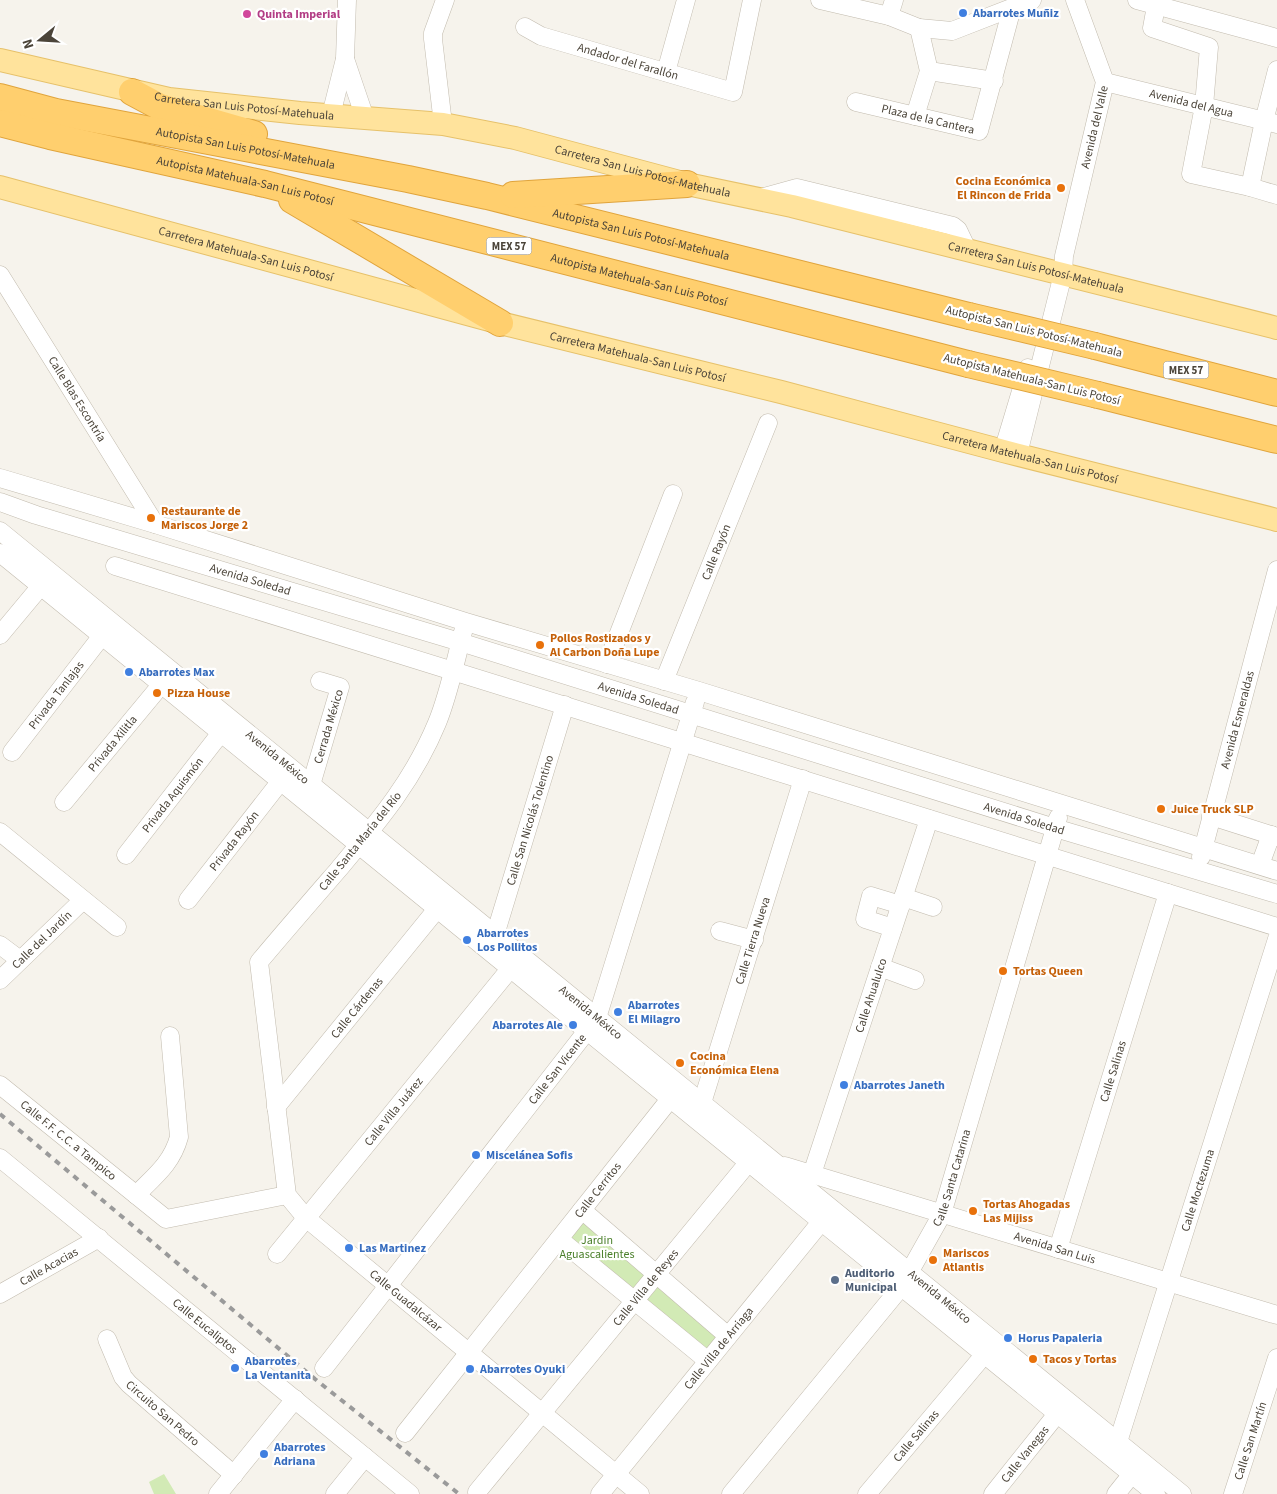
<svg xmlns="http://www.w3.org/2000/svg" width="1277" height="1494" viewBox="0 0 1277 1494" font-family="'Source Sans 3',sans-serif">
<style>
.green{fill:#d2eab5}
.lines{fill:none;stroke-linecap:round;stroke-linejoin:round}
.minor-casing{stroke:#c2bbae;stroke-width:19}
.major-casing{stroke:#e6c16a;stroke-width:24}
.highway-casing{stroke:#e0a43c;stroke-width:28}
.minor{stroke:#fff;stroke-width:18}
.major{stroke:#ffe39c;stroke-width:22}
.highway{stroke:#ffcf6e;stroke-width:26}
.rail{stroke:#9a9a9a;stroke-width:4;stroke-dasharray:6 6;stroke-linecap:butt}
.highway-bridge-casing{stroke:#e0a43c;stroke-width:28;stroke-linecap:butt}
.highway-bridge{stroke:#ffcf6e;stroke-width:26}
.shop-dot{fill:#3f7fe0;stroke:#fff;stroke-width:2}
.hotel-dot{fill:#d1479c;stroke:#fff;stroke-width:2}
.food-dot{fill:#e8710a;stroke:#fff;stroke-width:2}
.service-dot{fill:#5c6f8a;stroke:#fff;stroke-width:2}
.labels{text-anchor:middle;stroke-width:4.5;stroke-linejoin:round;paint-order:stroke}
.shield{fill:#fff;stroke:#817c74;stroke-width:1}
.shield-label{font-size:11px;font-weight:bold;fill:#4b4439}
.shop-label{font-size:12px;font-weight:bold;fill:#366cbe;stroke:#fff;text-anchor:start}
.hotel-label{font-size:12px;font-weight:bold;fill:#b23c85;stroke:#fff;text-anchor:start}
.street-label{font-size:12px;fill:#4b4439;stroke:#fff}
.food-label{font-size:12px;font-weight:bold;fill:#c56008;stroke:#fff;text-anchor:start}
.park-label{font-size:12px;fill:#4a7f2a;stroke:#fff}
.service-label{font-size:12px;font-weight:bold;fill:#4e5e75;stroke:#fff;text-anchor:start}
</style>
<rect width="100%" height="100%" fill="#f6f3ec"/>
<g class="green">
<path d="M583 1216 722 1332 703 1355 564 1239Z"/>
<path d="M164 1474 176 1494H154L149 1482Z"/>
</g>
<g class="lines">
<defs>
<g id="minor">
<path d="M820 0 889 16 919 28 952 31 1032 0"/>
<path d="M1137 0 1277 38"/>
<path d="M1156 6 1152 28 1209 47 1204 106 1191 174 1250 187 1277 195"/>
<path d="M889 16 894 0"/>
<path id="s1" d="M525 27 541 36 733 92 752 0"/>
<path d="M345 59 365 118"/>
<path d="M929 71 994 81"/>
<path d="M666 72 686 0"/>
<path id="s2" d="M1105 82 1277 124"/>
<path id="s3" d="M856 102 979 131 1012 8"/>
<path d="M331 115 345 59 347 0"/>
<path d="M915 116 929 71 919 28"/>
<path d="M443 124 433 39V33L445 0"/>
<path d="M1250 187 1264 121 1277 70"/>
<path d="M757 199 797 188 953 226 958 230 968 251"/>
<path id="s4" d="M0 275 155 524"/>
<path d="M1003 451 1028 368"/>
<path id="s5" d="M1018 454 1063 274 1064 256 1105 82 1075 0"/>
<path d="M0 478 155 524 466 622 699 691 1277 871"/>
<path id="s6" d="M0 502 36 515 460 642 1055 828 1277 894"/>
<path id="s7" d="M0 531 1182 1494"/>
<path d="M0 553 1156 1494"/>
<path d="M115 566 1277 927"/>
<path id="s8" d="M463 632C455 662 449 694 437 723 413 781 378 822 338 870 312 900 285 931 259 962L287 1195 306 1218 640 1494"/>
<path d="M0 635 40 587"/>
<path d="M607 664 673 494"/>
<path id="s9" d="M664 681 768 423"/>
<path id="s10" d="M12 752 101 637"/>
<path id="s11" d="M311 785 340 687 320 681"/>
<path id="s12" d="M64 802 161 685"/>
<path d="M1211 816 1277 837"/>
<path d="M0 832 117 927"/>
<path id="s13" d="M126 855 220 734"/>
<path id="s14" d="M1201 857 1277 570"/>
<path d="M1260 865 1271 835"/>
<path d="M903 897 933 907"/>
<path id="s15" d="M188 900 280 782"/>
<path d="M893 928 865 919 871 896 901 905"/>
<path d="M720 931 754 940"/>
<path id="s16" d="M495 935 565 705"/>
<path d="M0 945 20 960"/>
<path d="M880 967 915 980"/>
<path id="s17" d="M0 980 83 900"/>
<path id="s18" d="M0 1085 166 1219 287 1195"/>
<path id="s19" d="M702 1103 803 779"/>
<path id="s20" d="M276 1107 437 909"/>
<path id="s21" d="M0 1158 410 1494"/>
<path id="s22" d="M785 1166 1277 1315"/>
<path id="s23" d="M812 1174 929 819"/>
<path d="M136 1195C155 1176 172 1163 179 1137L170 1036"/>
<path d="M582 1210 728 1336"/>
<path d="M559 1239 708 1361"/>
<path id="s24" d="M1058 1249 1168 893"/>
<path id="s25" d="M277 1254 510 969"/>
<path id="s26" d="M0 1294 99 1238"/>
<path id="s27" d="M107 1339 123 1377 129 1384 234 1475"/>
<path id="s28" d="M324 1368 597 1018 695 702"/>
<path id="s29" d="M405 1433 670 1099"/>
<path id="s30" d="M1118 1442 1277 939"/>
<path id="s31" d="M477 1492 748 1163"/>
<path d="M218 1494 295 1399"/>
<path d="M335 1494 365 1457"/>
<path id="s32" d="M600 1494 821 1222"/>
<path id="s33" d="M731 1494 901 1287 942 1214 1058 818"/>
<path id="s34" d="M867 1494 984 1355"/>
<path id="s35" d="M993 1494 1057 1414"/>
<path d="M1116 1494 1132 1474"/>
<path id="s36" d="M1233 1494 1277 1358"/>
</g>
<g id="major">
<path id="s37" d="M0 60 169 99 300 113 443 124 515 138 687 184 792 206 1277 328"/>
<path id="s38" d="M0 187 500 323 781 392 1003 451 1277 520"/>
</g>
<g id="highway">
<path d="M132 92 160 107 254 134"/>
<path id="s39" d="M0 97 56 112 408 179 487 196 969 316"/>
<path id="s40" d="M0 123 50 136 265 184 968 364"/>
<path d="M513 195 687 184"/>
<path d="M292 200 500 323"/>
<path d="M1095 346 1277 393"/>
<path d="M1098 395 1277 440"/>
</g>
</defs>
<use href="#minor" class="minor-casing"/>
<use href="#major" class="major-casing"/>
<use href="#highway" class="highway-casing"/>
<use href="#minor" class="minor"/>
<use href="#major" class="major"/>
<use href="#highway" class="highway"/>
<path class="rail" d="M0 1114 315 1379 459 1494"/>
<defs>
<g id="highway-bridge">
<path d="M969 316 1095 346"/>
<path d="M968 364 1098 395"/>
</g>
</defs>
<use href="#highway-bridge" class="highway-bridge-casing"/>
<use href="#highway-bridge" class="highway-bridge"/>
</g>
<g class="shop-dot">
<circle cx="963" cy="13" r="5"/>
<circle cx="129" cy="672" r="5"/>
<circle cx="467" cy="940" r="5"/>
<circle cx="618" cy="1012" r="5"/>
<circle cx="573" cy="1025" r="5"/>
<circle cx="844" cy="1085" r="5"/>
<circle cx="476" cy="1155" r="5"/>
<circle cx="349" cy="1248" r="5"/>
<circle cx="1008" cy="1338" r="5"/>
<circle cx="235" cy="1368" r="5"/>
<circle cx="470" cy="1369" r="5"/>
<circle cx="264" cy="1454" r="5"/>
</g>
<circle class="hotel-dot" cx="247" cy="14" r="5"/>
<g class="food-dot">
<circle cx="1061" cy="188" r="5"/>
<circle cx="151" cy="518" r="5"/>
<circle cx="540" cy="645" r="5"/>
<circle cx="157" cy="693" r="5"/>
<circle cx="1161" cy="809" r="5"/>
<circle cx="1003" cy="971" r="5"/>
<circle cx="680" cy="1063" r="5"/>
<circle cx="973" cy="1211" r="5"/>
<circle cx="933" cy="1260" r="5"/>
<circle cx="1033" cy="1359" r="5"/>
</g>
<circle class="service-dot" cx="835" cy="1280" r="5"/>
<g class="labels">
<g class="shield">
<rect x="486.5" y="237.5" width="45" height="17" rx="4"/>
<rect x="1163.5" y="361.5" width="45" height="17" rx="4"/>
</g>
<g class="shield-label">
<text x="509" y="250">MEX 57</text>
<text x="1186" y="374">MEX 57</text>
</g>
<g class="shop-label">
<text x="973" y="17">Abarrotes Muñiz</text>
<text x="139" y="676">Abarrotes Max</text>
<text x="477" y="937">Abarrotes<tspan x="477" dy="14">Los Pollitos</tspan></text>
<text x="628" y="1009">Abarrotes<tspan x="628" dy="14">El Milagro</tspan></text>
<text x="563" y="1029" text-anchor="end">Abarrotes Ale</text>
<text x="854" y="1089">Abarrotes Janeth</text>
<text x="486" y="1159">Miscelánea Sofis</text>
<text x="359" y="1252">Las Martinez</text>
<text x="1018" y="1342">Horus Papaleria</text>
<text x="245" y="1365">Abarrotes<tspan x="245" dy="14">La Ventanita</tspan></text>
<text x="480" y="1373">Abarrotes Oyuki</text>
<text x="274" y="1451">Abarrotes<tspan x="274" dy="14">Adriana</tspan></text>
</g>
<g class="hotel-label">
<text x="257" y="18">Quinta Imperial</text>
</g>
<g class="street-label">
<text dy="4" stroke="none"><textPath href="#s1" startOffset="109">Andador del Farallón</textPath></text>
<text dy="4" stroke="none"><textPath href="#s2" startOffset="89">Avenida del Agua</textPath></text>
<text dy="4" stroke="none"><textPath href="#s37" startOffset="249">Carretera San Luis Potosí-Matehuala</textPath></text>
<text dy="4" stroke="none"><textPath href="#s3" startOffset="74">Plaza de la Cantera</textPath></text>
<text dy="4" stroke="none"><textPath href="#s5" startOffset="336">Avenida del Valle</textPath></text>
<text dy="4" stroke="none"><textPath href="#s39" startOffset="251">Autopista San Luis Potosí-Matehuala</textPath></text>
<text dy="4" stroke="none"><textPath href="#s37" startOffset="654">Carretera San Luis Potosí-Matehuala</textPath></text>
<text dy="4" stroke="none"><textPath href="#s40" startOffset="252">Autopista Matehuala-San Luis Potosí</textPath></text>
<text dy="4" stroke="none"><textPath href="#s39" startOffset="656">Autopista San Luis Potosí-Matehuala</textPath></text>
<text dy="4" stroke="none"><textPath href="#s38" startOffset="255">Carretera Matehuala-San Luis Potosí</textPath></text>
<text dy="4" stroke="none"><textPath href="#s37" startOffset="1059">Carretera San Luis Potosí-Matehuala</textPath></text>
<text dy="4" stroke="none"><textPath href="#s40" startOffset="658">Autopista Matehuala-San Luis Potosí</textPath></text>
<text transform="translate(1034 331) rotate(14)" y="4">Autopista San Luis Potosí-Matehuala</text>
<text dy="4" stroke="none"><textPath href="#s38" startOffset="660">Carretera Matehuala-San Luis Potosí</textPath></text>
<text transform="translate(1032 379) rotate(14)" y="4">Autopista Matehuala-San Luis Potosí</text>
<text dy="4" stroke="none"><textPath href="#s4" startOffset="146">Calle Blas Escontría</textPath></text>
<text dy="4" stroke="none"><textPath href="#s38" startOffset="1065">Carretera Matehuala-San Luis Potosí</textPath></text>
<text dy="4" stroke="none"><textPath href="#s9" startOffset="139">Calle Rayón</textPath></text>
<text dy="4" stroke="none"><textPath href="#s6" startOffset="262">Avenida Soledad</textPath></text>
<text dy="4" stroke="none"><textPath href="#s10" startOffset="72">Privada Tanlajas</textPath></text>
<text dy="4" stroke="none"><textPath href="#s6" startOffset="668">Avenida Soledad</textPath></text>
<text dy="4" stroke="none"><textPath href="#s14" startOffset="142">Avenida Esmeraldas</textPath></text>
<text dy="4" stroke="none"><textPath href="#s11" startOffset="61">Cerrada México</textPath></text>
<text dy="4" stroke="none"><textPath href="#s12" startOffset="76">Privada Xilitla</textPath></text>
<text dy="4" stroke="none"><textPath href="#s7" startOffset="358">Avenida México</textPath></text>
<text dy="4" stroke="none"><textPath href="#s13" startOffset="76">Privada Aquismón</textPath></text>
<text dy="4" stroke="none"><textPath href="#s6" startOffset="1072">Avenida Soledad</textPath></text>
<text dy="4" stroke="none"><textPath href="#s16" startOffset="120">Calle San Nicolás Tolentino</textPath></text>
<text dy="4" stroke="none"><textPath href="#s15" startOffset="75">Privada Rayón</textPath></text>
<text transform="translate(360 841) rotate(-51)" y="4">Calle Santa María del Río</text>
<text dy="4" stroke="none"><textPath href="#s17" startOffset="58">Calle del Jardín</textPath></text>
<text dy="4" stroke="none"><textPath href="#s19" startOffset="170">Calle Tierra Nueva</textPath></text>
<text dy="4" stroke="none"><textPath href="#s23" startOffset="188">Calle Ahualulco</textPath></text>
<text dy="4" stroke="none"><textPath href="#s20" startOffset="128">Calle Cárdenas</textPath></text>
<text dy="4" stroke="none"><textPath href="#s7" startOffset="762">Avenida México</textPath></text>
<text dy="4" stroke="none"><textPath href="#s28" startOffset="379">Calle San Vicente</textPath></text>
<text dy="4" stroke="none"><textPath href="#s24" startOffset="186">Calle Salinas</textPath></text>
<text dy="4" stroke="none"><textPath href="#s25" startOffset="184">Calle Villa Juárez</textPath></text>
<text dy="4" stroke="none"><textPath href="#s18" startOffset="88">Calle F.F. C.C. a Tampico</textPath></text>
<text dy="4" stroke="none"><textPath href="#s33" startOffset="389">Calle Santa Catarina</textPath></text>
<text dy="4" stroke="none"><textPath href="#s30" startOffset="264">Calle Moctezuma</textPath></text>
<text dy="4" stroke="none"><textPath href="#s29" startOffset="310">Calle Cerritos</textPath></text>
<text dy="4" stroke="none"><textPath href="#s22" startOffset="282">Avenida San Luis</textPath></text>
<text dy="4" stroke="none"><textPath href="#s26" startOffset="56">Calle Acacias</textPath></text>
<text dy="4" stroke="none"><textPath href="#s31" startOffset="265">Calle Villa de Reyes</textPath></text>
<text dy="4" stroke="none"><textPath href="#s7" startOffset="1212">Avenida México</textPath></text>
<text dy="4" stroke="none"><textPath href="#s8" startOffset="788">Calle Guadalcázar</textPath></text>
<text dy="4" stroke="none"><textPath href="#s21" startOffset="265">Calle Eucaliptos</textPath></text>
<text dy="4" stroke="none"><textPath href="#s32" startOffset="188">Calle Villa de Arriaga</textPath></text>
<text dy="4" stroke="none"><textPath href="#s27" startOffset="95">Circuito San Pedro</textPath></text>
<text dy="4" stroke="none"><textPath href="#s34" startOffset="76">Calle Salinas</textPath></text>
<text dy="4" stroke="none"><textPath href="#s36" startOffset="56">Calle San Martín</textPath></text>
<text dy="4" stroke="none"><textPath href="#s35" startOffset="51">Calle Vanegas</textPath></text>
</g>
<g class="food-label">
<text x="1051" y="185" text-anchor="end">Cocina Económica<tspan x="1051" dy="14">El Rincon de Frida</tspan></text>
<text x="161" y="515">Restaurante de<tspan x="161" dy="14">Mariscos Jorge 2</tspan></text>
<text x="550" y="642">Pollos Rostizados y<tspan x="550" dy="14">Al Carbon Doña Lupe</tspan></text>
<text x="167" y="697">Pizza House</text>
<text x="1171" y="813">Juice Truck SLP</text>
<text x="1013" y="975">Tortas Queen</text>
<text x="690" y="1060">Cocina<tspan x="690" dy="14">Económica Elena</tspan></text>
<text x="983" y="1208">Tortas Ahogadas<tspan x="983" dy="14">Las Mijiss</tspan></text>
<text x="943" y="1257">Mariscos<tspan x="943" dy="14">Atlantis</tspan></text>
<text x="1043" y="1363">Tacos y Tortas</text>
</g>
<g class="park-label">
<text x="597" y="1244">Jardin<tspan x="597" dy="14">Aguascalientes</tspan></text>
</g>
<g class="service-label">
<text x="845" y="1277">Auditorio<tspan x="845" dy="14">Municipal</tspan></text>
</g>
</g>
<g transform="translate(40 40) rotate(252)" stroke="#ffffff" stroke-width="4" paint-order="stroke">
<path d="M0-4L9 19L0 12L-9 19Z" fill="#4b4439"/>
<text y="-8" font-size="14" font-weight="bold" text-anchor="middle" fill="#4b4439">N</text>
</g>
</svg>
